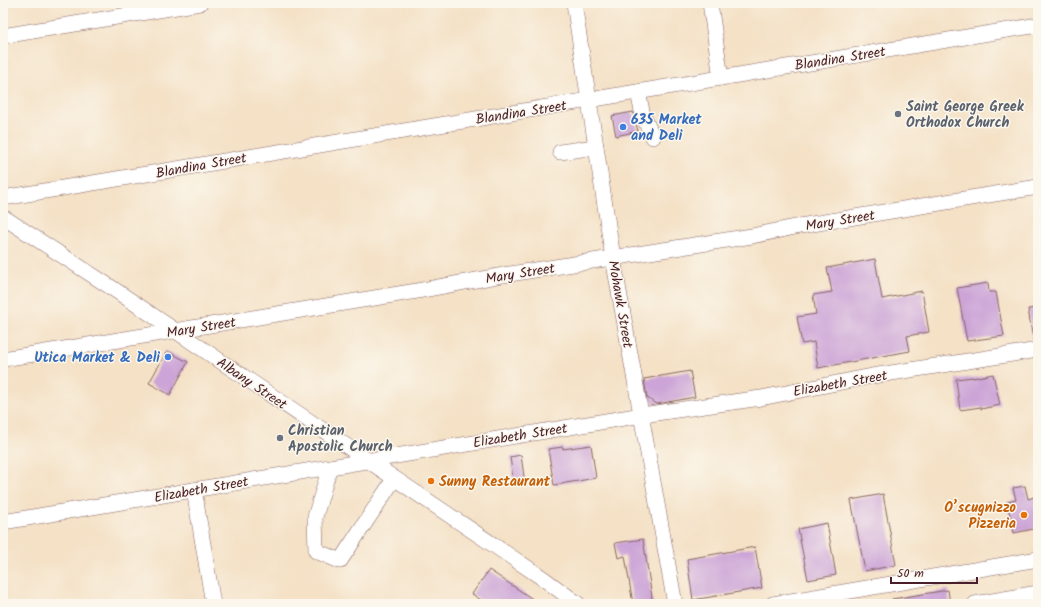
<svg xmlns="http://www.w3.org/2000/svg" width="1041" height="607" viewBox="0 0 1041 607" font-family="Kalam,sans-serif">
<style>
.building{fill:#cca4d7}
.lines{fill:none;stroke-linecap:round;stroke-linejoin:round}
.minor-casing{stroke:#866361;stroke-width:16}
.minor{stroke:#fff;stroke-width:15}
.worship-dot{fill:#6b7280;stroke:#fbf7ec;stroke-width:1.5}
.shop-dot{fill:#3f7fe0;stroke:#fbf7ec;stroke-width:1.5}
.food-dot{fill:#e8710a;stroke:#fbf7ec;stroke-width:1.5}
.labels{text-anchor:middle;stroke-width:3;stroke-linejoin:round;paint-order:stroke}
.street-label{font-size:14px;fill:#4a1f2b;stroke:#fbf7ec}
.worship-label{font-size:14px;font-weight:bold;fill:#5b616d;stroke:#fbf7ec;text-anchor:start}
.shop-label{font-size:14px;font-weight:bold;fill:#366cbe;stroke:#fbf7ec;text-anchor:start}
.food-label{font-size:14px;font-weight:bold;fill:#c56008;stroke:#fbf7ec;text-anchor:start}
</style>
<rect width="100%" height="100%" fill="#fbf7ec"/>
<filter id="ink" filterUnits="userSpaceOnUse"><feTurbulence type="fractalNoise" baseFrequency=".025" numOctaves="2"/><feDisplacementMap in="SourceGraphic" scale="8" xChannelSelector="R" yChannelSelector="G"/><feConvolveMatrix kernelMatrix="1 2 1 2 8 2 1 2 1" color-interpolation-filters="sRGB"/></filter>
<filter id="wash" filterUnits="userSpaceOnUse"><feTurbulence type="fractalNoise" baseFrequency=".012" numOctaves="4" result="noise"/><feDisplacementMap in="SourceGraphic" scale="16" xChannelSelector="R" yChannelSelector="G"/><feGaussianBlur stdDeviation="0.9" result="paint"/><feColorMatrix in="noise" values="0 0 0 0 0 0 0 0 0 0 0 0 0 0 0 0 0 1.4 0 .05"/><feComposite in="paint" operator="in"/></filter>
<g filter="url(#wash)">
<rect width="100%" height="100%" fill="#f4e1c6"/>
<g id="blocks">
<g class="building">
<path d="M633 112 638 131 616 136 612 116Z"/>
<path d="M875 259 882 299 922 291 929 332 907 336 910 351 818 368 814 342 802 344 797 317 816 314 813 295 832 292 827 268Z"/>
<path d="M988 283 989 292H996L1004 336 967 341 957 288Z"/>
<path d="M1038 308V340H1033L1028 309Z"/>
<path d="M167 351 188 362 170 395 149 383Z"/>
<path d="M690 371 695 397 657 404 647 398 644 379Z"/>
<path d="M993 374 1000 405 981 409V407L960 410 956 379 973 377V378Z"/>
<path d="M591 445 596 478 554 485 548 449 563 447V449Z"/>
<path d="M521 455 525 484 514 486 510 457Z"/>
<path d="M1025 486 1028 499 1038 496V528L1014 533 1007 502 1016 500 1013 488Z"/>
<path d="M883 494 896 565 865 571 851 500Z"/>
<path d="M827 523 836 575 808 580 798 529Z"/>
<path d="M643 539 653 604H633L625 556 618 558 615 543Z"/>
<path d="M755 547 762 588 693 600 687 559Z"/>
<path d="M489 570 540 604H487L472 594Z"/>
<path d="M948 590 950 604H892V599Z"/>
</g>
</g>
</g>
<g filter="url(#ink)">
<use href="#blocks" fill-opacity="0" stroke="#866361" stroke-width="1"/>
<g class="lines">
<defs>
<g id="minor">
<path d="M574 3 613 258 675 604"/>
<path d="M710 3 721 78"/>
<path d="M3 36 200 3"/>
<path d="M638 92 643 116 653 137"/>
<path d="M560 152 596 147"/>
<path d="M3 198 1038 25"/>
<path d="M3 217 112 288 544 579 578 604"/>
<path d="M3 359 417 291 503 275 752 236 800 226 1038 187"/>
<path d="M330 467 315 517 316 551 340 561 394 479"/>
<path d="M194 490 213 604"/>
<path d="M3 522 366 461 642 415 761 398 872 376 1038 350"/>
<path d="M773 604 1038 559"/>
<path d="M975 604 1038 593"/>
</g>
</defs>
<use href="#minor" class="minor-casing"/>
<use href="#minor" class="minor"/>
</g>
</g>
<g class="worship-dot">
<circle cx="898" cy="114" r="4"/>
<circle cx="280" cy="438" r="4"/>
</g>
<g class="shop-dot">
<circle cx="623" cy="127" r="4"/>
<circle cx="168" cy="357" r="4"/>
</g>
<g class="food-dot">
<circle cx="431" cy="481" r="4"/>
<circle cx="1024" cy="515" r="4"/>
</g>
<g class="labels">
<g class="street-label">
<text transform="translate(840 58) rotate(-9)" y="5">Blandina Street</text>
<text transform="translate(521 112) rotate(-9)" y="5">Blandina Street</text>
<text transform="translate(201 165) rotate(-10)" y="5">Blandina Street</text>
<text transform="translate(840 220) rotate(-9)" y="5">Mary Street</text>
<text transform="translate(520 273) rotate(-9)" y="5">Mary Street</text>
<text transform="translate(621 304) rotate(80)" y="5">Mohawk Street</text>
<text transform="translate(201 327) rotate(-9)" y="5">Mary Street</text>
<text transform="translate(252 383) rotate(34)" y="5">Albany Street</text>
<text transform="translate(840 383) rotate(-10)" y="5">Elizabeth Street</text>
<text transform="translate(520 435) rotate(-9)" y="5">Elizabeth Street</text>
<text transform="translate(201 489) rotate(-10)" y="5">Elizabeth Street</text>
</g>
<g class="worship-label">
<text x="906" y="111">Saint George Greek<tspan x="906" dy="16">Orthodox Church</tspan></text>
<text x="288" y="435">Christian<tspan x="288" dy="16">Apostolic Church</tspan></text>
</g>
<g class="shop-label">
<text x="631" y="124">635 Market<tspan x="631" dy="16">and Deli</tspan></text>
<text x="160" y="362" text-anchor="end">Utica Market &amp; Deli</text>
</g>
<g class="food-label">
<text x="439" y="486">Sunny Restaurant</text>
<text x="1016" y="512" text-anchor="end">O’scugnizzo<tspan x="1016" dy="16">Pizzeria</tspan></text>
</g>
</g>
<rect width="1041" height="607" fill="none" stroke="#fbf7ec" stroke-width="16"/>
<path d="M891 577v6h86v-6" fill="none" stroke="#4a1f2b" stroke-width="2"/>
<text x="897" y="577" font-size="12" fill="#4a1f2b" stroke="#fbf7ec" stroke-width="3" paint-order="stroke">50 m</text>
</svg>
